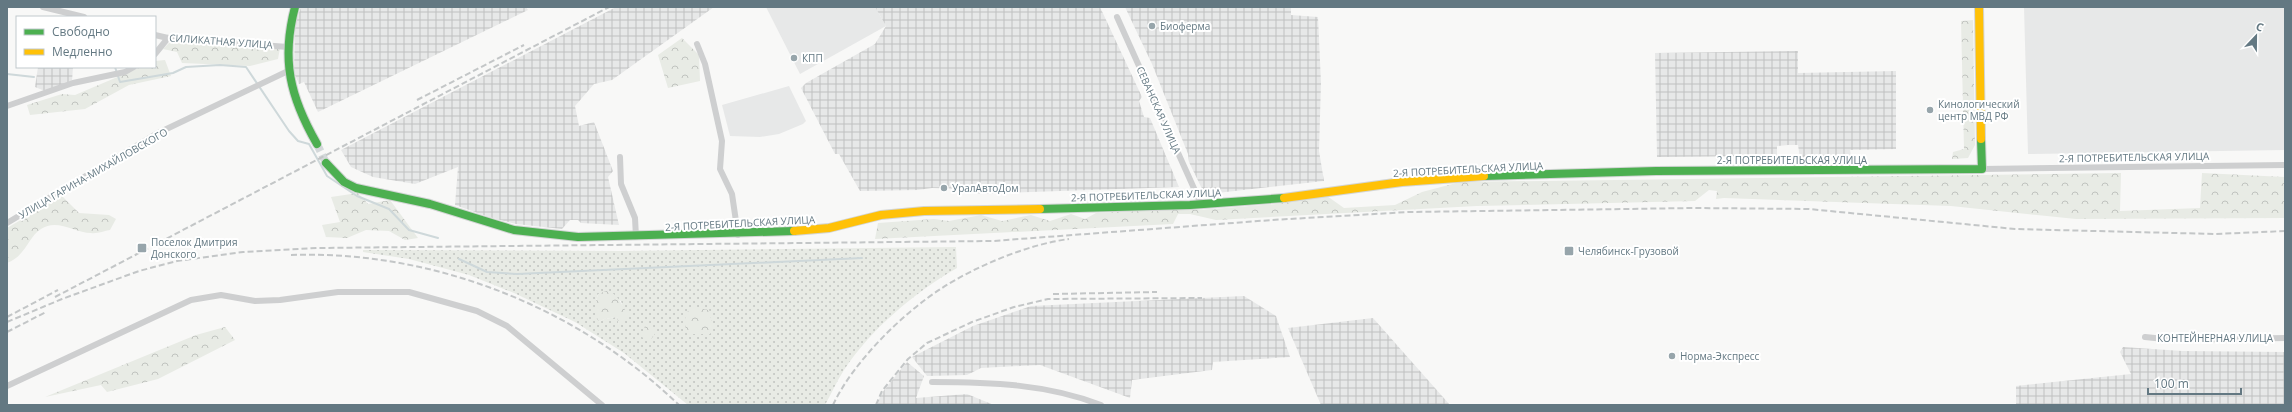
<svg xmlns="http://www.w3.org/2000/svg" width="2292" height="412" viewBox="0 0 2292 412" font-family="'Open Sans',sans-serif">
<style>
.built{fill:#e7e8e8}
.industrial{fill:url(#industrial-grid)}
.grass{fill:url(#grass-dots);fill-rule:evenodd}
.forest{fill:url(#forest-crowns)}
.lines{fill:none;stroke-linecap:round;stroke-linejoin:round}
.stream{stroke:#ced8da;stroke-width:2}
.secondary-tunnel{stroke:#d3d8da;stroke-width:8;stroke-dasharray:8 4;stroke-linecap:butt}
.fast-casing{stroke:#d3d5d5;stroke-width:10}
.slow-casing{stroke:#d3d5d5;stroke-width:10}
.street{stroke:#cecfd0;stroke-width:6}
.fast{stroke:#4caf50;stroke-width:8}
.slow{stroke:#ffc107;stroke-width:8}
.rail{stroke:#c3c6c7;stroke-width:2;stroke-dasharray:6 3;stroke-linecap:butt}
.poi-dot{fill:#97a5ab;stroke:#fff;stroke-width:1.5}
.labels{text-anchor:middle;stroke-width:4;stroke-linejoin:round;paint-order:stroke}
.poi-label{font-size:10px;fill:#637882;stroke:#fff;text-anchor:start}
.street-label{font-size:10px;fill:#637882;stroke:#fff}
</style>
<defs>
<pattern id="industrial-grid" width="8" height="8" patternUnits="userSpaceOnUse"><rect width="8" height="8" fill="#e7e8e8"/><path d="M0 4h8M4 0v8" fill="none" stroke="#bfc1c1"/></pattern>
<pattern id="grass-dots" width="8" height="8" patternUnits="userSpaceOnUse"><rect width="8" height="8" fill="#e8ebe5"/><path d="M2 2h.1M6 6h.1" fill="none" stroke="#c0c3bf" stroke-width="1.8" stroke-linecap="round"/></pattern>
<pattern id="forest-crowns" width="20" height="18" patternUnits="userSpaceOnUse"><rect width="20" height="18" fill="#e8ebe5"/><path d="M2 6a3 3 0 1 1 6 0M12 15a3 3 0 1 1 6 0" fill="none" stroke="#c0c3bf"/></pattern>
</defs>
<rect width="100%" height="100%" fill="#f8f8f7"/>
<g class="built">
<path d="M766 7H875L886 26 800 74Z"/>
<path d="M2024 7H2285V150L2028 154Z"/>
<path d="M789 86 806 121 803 124 779 134 760 137 730 136 722 105Z"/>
</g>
<g class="industrial">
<path d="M301 7H526L528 10 318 112 304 82 299 84 294 73 295 25Z"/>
<path d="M616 7H714L612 80 594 84 575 106 579 126 594 122 613 171 608 177 619 225 581 223 578 220H570L562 229 516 224 489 217 455 205 458 167 415 184 373 177 351 167 341 150Z"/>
<path d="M875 7H1100L1142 97 1139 101 1144 117 1150 118 1179 187 974 194 969 189 932 188 918 190 860 191 839 154H835L801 88 806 83 875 44 886 26Z"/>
<path d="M1125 7H1291V15L1318 17 1321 83 1319 151 1324 181 1208 194 1204 193 1189 162 1188 154 1152 64Z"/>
<path d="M1798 51V73L1896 71V149L1850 150 1851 157 1800 158 1798 145H1788L1777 146V156L1657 157 1655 53Z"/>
<path d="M38 67H73L72 81 45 91 35 87Z"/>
<path d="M1244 296 1276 316 1290 357 1213 362 1212 370 1132 380 1130 398 1040 365 981 368 967 375 927 376 912 357 973 326 1031 306Z"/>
<path d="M1373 318 1450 405H1321L1288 328Z"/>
<path d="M2123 347 2182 351 2285 352V405H2016V386L2131 374 2120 352Z"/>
<path d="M907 362 924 376 916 398 967 394 994 405H877L881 394Z"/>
</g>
<path class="grass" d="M956 247 957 268C914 293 872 328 844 370 837 381 831 394 825 405H688L624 353 575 322 514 293 469 275 409 259 363 252V250L620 251ZM598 294 621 301 623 308 619 325 617 317 604 319 599 322 596 301Z"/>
<g class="forest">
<path d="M1973 20 1975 145 1968 158 1952 159 1953 152 1964 149 1961 21Z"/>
<path d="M682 38 699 55 700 81 668 88 658 55Z"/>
<path d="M171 41 280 48 278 59 250 66 182 63 177 52 163 49Z"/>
<path d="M165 60 171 76 129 85 85 109 30 115 27 105 62 94 75 95 141 67H155V61Z"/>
<path d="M2121 173 2120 211 2200 208 2202 173 2285 177V218L2076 219 1951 206 1724 198 1716 199 1717 191 1709 190 1695 201 1477 206 1216 220 1190 214H1178L1173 224 875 239 878 223 934 219 949 221 981 215 1002 221 1031 215 1050 221 1071 214 1085 219 1096 213 1177 209 1200 210 1276 204 1327 196 1344 208 1395 205 1422 192 1460 182Z"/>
<path d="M358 193 368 204 390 200 418 238 405 240 389 231 366 230 347 238 326 237 322 225 340 222 331 197Z"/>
<path d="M62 196 79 213 109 215 116 219 110 230C104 231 97 234 91 233 75 233 57 218 41 229 28 237 26 256 7 263V228Z"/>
<path d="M606 291C619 293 621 306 629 315L619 326 617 317 604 319 599 322C592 311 595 306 598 294Z"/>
<path d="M691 307 709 310 713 327 710 334H688C683 325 684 314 691 307Z"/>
<path d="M651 324 656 332 650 341H647L642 337 645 325Z"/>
<path d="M225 327 235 340 158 379 107 392 101 385 45 397 196 335Z"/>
</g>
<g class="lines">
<g class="stream">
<path d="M115 67 120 82 173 73 186 67 220 65 246 67 289 131 298 141 309 144 327 176 357 196 389 209 409 230 438 238"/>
<path d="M7 74 34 77"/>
<path d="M459 259 487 272 517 274 862 258"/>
</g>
<path class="secondary-tunnel" d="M317 144 326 163"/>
<defs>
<g id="fast">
<path d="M295 7C281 60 290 97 317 144"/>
<path d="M326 163 344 182 356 188 430 204 514 230 578 237 794 231"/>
<path d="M1484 176 1656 171 1982 169 1981 139"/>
<path d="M1040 209 1190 205 1284 198"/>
</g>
<g id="slow">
<path d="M1979 7 1981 139"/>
<path d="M1284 198 1402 182 1484 176"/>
<path d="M794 231 829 228 881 215 924 211 1040 209"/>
</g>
</defs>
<use href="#fast" class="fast-casing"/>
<use href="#slow" class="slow-casing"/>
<g class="street">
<path d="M43 7 84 17"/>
<path d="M1117 17 1201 204"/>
<path d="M155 35 168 38 288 47"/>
<path d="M697 44 705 64 722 141 720 169 732 194 738 235"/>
<path d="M155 54 168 38"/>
<path d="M7 106 73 83 125 72 134 67"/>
<path d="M620 157 621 184 635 218 636 237"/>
<path d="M1982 169 2285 165"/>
<path d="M7 223 156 134 288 71"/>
<path d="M2145 337 2174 340 2285 338"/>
<path d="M932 382C990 382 1047 384 1101 405"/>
<path d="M7 386 191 300 221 295 255 301 280 300 338 292H409L477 311 507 326 602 405"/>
</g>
<use href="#fast" class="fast"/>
<use href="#slow" class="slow"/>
<g class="rail">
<path d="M417 100 524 45"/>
<path d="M291 255C433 250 577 307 679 405"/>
<path d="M1053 294 1157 292"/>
<path d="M55 297 609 7"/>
<path d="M7 317 58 290"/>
<path d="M7 322 62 299 139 271 177 261 243 252 317 248 993 241 1272 220 1409 212 1695 208 1809 209 2015 229 2215 234 2285 231"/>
<path d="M7 332 46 312"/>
<path d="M833 405C853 362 903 313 942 288 976 266 1029 244 1069 239"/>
<path d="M876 405 882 391 908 359 927 343 972 322 1014 307 1048 299 1202 298"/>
</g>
</g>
<g class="poi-dot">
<circle cx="1152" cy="26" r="4"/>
<circle cx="794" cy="58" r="4"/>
<circle cx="1930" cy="110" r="4"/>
<circle cx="944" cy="188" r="4"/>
<rect x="137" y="243" width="10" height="10" rx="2"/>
<rect x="1564" y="246" width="10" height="10" rx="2"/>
<circle cx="1672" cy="356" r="4"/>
</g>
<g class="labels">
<g class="poi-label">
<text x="1160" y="30">Биоферма</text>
<text x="802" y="62">КПП</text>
<text x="1938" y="108">Кинологический<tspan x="1938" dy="12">центр МВД РФ</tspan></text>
<text x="952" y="192">УралАвтоДом</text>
<text x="151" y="246">Поселок Дмитрия<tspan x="151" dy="12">Донского</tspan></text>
<text x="1578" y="255">Челябинск-Грузовой</text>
<text x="1680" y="360">Норма-Экспресс</text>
</g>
<g class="street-label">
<text transform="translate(221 41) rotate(4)" y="4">СИЛИКАТНАЯ УЛИЦА</text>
<text transform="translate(1159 110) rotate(66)" y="4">СЕВАНСКАЯ УЛИЦА</text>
<text transform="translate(2134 157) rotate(-1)" y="4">2-Я ПОТРЕБИТЕЛЬСКАЯ УЛИЦА</text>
<text x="1792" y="164">2-Я ПОТРЕБИТЕЛЬСКАЯ УЛИЦА</text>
<text transform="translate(1468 169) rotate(-3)" y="4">2-Я ПОТРЕБИТЕЛЬСКАЯ УЛИЦА</text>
<text transform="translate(93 173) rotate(-30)" y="4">УЛИЦА ГАРИНА-МИХАЙЛОВСКОГО</text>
<text transform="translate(1146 195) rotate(-2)" y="4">2-Я ПОТРЕБИТЕЛЬСКАЯ УЛИЦА</text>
<text transform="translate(740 223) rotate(-3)" y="4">2-Я ПОТРЕБИТЕЛЬСКАЯ УЛИЦА</text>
<text x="2215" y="342">КОНТЕЙНЕРНАЯ УЛИЦА</text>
</g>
</g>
<rect width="2292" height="412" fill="none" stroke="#637882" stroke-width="16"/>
<rect x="16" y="16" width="140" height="52" fill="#ffffff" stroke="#c1c9cd"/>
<rect x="24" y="29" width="20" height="6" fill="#4caf50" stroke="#c1c9cd"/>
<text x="52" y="36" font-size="12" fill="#637882">Свободно</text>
<rect x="24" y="49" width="20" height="6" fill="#ffc107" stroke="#c1c9cd"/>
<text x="52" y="56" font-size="12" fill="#637882">Медленно</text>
<g transform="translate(2256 36) rotate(22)" stroke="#ffffff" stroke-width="3" paint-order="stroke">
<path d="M0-3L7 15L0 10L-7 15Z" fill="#637882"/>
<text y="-6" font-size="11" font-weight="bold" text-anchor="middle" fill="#637882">С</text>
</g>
<path d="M2148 388v6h93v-6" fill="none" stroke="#637882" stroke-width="2"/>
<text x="2154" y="388" font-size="12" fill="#637882" stroke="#ffffff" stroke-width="3" paint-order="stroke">100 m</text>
</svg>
